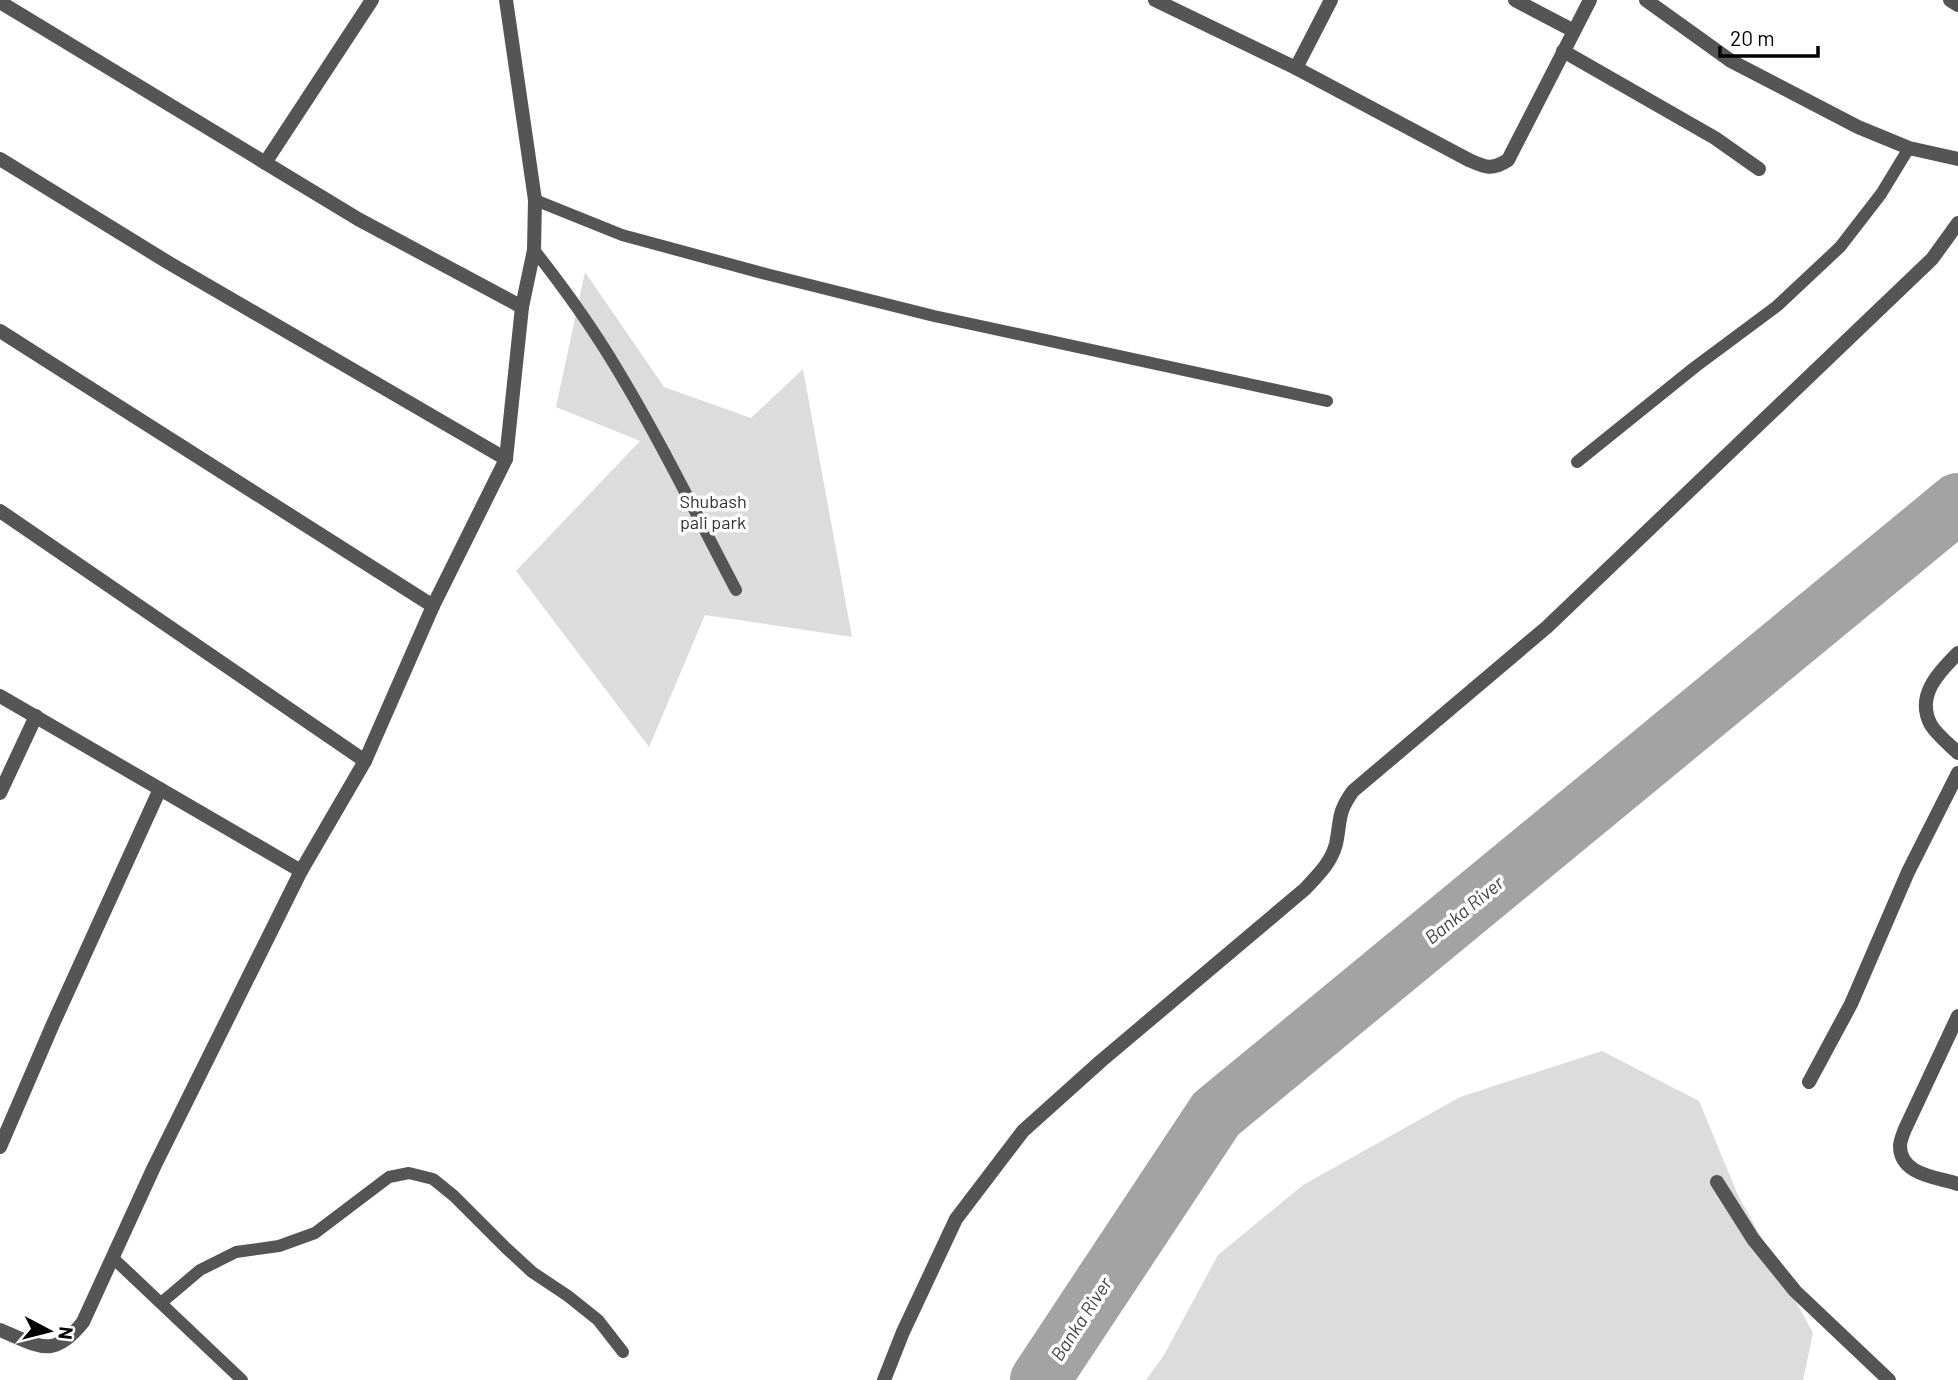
<svg xmlns="http://www.w3.org/2000/svg" width="1958" height="1380" viewBox="0 0 1958 1380" font-family="Barlow,sans-serif">
<style>
.green{fill:#dcdcdc}
.lines{fill:none;stroke-linecap:round;stroke-linejoin:round}
.river{stroke:#a3a3a3;stroke-width:60}
.service{stroke:#555;stroke-width:12}
.minor{stroke:#555;stroke-width:14}
.labels{text-anchor:middle;stroke-width:7;stroke-linejoin:round;paint-order:stroke}
.park-label{font-size:18px;fill:#333;stroke:#fff}
.water-label{font-size:19px;font-style:italic;fill:#444;stroke:#fff}
</style>
<rect width="100%" height="100%" fill="#fff"/>
<g class="green">
<path d="M585 272 664 387 751 418 803 369 852 637 705 615 649 747 516 571 640 441 556 407Z"/>
<path d="M1602 1051 1699 1101 1737 1193 1813 1333 1803 1380H1146L1164 1355 1218 1255 1303 1185 1460 1097Z"/>
</g>
<g class="lines">
<path class="river" d="M1040 1380 1216 1114 1958 503"/>
<g class="service">
<path d="M535 200 622 235 766 274 934 316 1327 401"/>
<path d="M534 250C564 288 592 327 617 369 660 440 697 516 736 590"/>
<path d="M1577 462 1695 367 1777 306 1840 247 1881 194 1909 148"/>
<path d="M113 1258 242 1380"/>
<path d="M161 1303 200 1270 236 1252 279 1246 315 1233 389 1177 409 1173 433 1179 454 1196 506 1248 532 1272 568 1296 598 1320 623 1352"/>
</g>
<g class="minor">
<path d="M1155 0 1296 68 1467 159C1485 167 1491 171 1508 160L1590 0"/>
<path d="M1515 0 1574 31"/>
<path d="M1646 0 1731 61 1858 127 1909 148 1958 159"/>
<path d="M1950 0 1958 5"/>
<path d="M0 2 358 219 522 307"/>
<path d="M1563 51 1715 138 1759 169"/>
<path d="M1296 68 1331 0"/>
<path d="M0 159 169 263 506 459"/>
<path d="M265 163 372 0"/>
<path d="M0 331 433 606"/>
<path d="M0 511 365 761"/>
<path d="M1958 653C1939 672 1915 696 1931 725 1937 735 1950 745 1958 753"/>
<path d="M0 696 301 871"/>
<path d="M0 793 36 716"/>
<path d="M1958 1016 1905 1129C1903 1134 1900 1141 1900 1146 1900 1175 1937 1177 1958 1184"/>
<path d="M1809 1082 1851 1004 1908 872 1958 773"/>
<path d="M0 1147 53 1024 160 789"/>
<path d="M1717 1182 1753 1239 1795 1291 1889 1380"/>
<path d="M0 1330C39 1346 53 1360 83 1322L154 1167 301 871 365 761 433 606 506 459 522 307 534 250 535 200 506 0"/>
<path d="M884 1380 903 1332 956 1219 1023 1131 1101 1061 1305 889C1318 875 1331 863 1336 844 1341 820 1337 813 1353 791L1547 627 1932 259 1958 223"/>
</g>
</g>
<g class="labels">
<g class="park-label">
<text x="713" y="508">Shubash<tspan x="713" dy="21">pali park</tspan></text>
</g>
<g class="water-label">
<text transform="translate(1464 910) rotate(-39)" y="7">Banka River</text>
<text transform="translate(1081 1319) rotate(-57)" y="7">Banka River</text>
</g>
</g>
<g transform="translate(49 1331) rotate(97)" stroke="#ffffff" stroke-width="5" paint-order="stroke">
<path d="M0-5L12 26L0 18L-12 26Z" fill="#000000"/>
<text y="-10" font-size="19" font-weight="bold" text-anchor="middle" fill="#000000">N</text>
</g>
<path d="M1720 46v10h98v-10" fill="none" stroke="#000000" stroke-width="3.5"/>
<text x="1730" y="46" font-size="21" fill="#000000" stroke="#ffffff" stroke-width="5" paint-order="stroke">20 m</text>
</svg>
